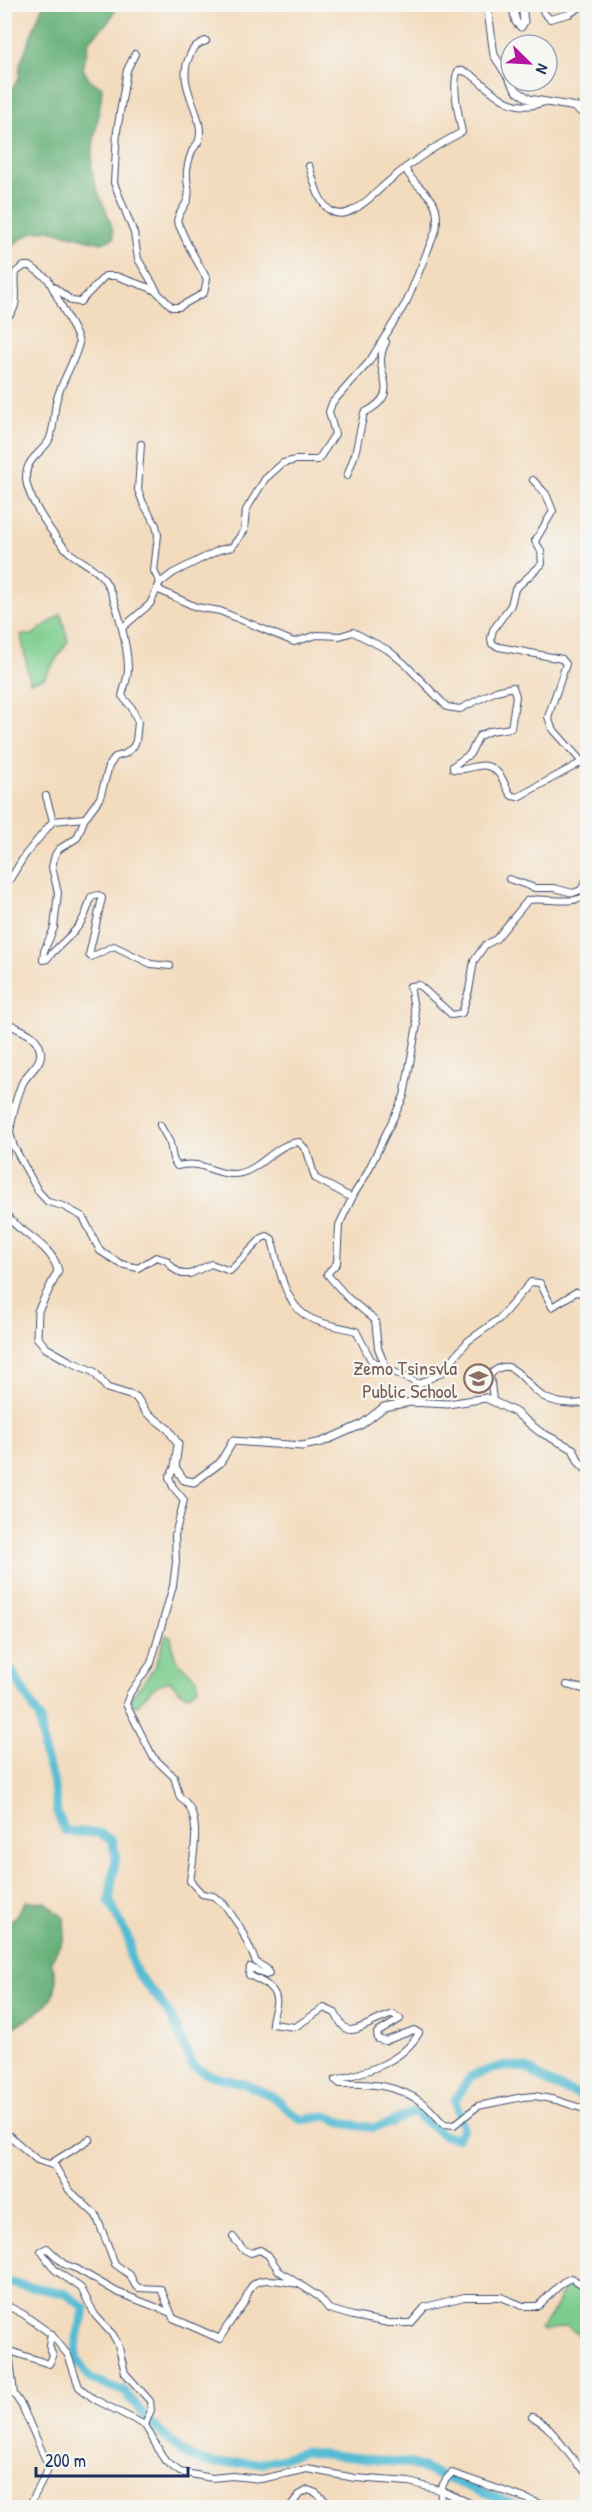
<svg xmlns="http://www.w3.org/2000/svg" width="592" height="2512" viewBox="0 0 592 2512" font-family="'Patrick Hand',sans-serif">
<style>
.green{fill:#7dcd8d;stroke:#4c7e76;stroke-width:1.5}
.forest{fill:#66b078;stroke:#40706b;stroke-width:1.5}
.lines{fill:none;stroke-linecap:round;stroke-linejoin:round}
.river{stroke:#55bcd3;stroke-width:9}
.minor-casing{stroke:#3b496c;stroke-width:8}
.tertiary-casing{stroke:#3b496c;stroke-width:9}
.minor{stroke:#fff;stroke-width:6}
.tertiary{stroke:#fff;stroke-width:7}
.labels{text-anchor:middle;stroke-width:4.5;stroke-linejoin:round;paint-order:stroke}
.education-label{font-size:20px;fill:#785e54;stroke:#f6f6f2;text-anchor:end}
</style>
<rect width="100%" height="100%" fill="#f6f6f2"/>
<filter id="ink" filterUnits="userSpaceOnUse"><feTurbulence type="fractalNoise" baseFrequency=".0167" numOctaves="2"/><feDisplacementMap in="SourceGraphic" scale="12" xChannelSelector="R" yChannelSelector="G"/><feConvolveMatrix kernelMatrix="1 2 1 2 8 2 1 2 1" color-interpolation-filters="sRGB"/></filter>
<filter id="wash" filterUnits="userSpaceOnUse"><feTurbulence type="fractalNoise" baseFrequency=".008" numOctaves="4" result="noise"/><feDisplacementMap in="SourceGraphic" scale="24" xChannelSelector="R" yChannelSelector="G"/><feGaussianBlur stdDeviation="1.35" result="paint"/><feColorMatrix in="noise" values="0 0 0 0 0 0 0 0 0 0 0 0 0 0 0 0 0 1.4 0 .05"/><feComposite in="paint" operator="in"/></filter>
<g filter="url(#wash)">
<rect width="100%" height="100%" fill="#f3dbbd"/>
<g class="green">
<path d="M61 614 68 641 44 678 30 682 21 635H32Z"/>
<path d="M166 1635 171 1637 175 1659 197 1679 198 1688 187 1695 178 1690 171 1682C156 1681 146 1695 137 1706L132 1705 130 1699 155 1667Z"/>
<path d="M572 2284 587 2293V2340L566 2326 543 2331 540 2329 550 2316 567 2285Z"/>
</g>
<g class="forest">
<path d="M43 5H118L109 21 89 41 83 69 90 81 102 87C101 115 90 143 92 171 95 196 112 214 114 238L102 243 49 230 33 232 5 249V99L19 78 20 64Z"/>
<path d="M26 1901 46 1902 64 1918 65 1936 51 1961C53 1967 55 1974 56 1980 57 2005 26 2021 8 2030L4 2029 5 1930Z"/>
</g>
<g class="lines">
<g class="river">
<path d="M4 1658 40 1719 45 1757 53 1779 57 1812 65 1831 99 1833 111 1840 116 1855 109 1900 130 1942V1957L138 1975 158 1998 173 2020 192 2065 209 2075 244 2084 271 2095 301 2120 326 2116 348 2124 373 2128 390 2123 413 2112 443 2135 456 2138 463 2129 455 2100 471 2076 502 2066 527 2068 549 2083 583 2097 588 2096"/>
<path d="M4 2282 65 2293 85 2308 77 2337 76 2359 91 2379 125 2392 152 2425 189 2457 215 2464 266 2462 305 2452 412 2464 521 2508"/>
</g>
</g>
</g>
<g filter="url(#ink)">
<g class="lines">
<defs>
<g id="minor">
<path d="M541 4 544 13 550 19 569 14 585 4"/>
<path d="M135 54 127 70 117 131 114 183 134 233 138 259 157 291"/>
<path d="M573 107 588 117"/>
<path d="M309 166C314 180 318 203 331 211 339 216 346 214 353 210 367 203 377 191 389 181 411 162 437 145 462 132 459 118 451 83 458 71 479 67 499 120 544 102"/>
<path d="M54 287 72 301 80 302 105 276H116L150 288 157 292 172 307H179L204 293 207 279 188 245 177 221C179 212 184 208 187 201 191 192 187 186 187 178 186 170 189 159 192 151 194 147 198 144 199 140 206 114 174 86 190 55 193 47 198 43 206 41"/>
<path d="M4 319C23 308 13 290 16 272L24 266H30L48 279 77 336 79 343C74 364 61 381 56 402 54 413 54 433 48 442 39 455 25 460 26 479 28 500 55 539 70 553 80 561 95 567 103 578 116 595 128 647 128 669 128 678 124 687 122 696L132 708 138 722 136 741 133 747 125 754 115 757 109 766 100 798 85 818 77 838 59 849 55 855 52 867 58 893 54 928 44 951 43 960 47 959C68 934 82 933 91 897L98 895 102 898 89 955 91 957 114 946 151 964 170 966"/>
<path d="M141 444 138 490 143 503 156 525 158 535 154 571 160 583"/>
<path d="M347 476 355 454 364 413C408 390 368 375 386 342"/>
<path d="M533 480 546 494 553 511 535 541 541 551 542 564 515 589 511 605 493 630 491 638 492 644 499 647 562 659 566 664 548 717 552 728 582 762 588 761"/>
<path d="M157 589 196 607 220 611 294 642 317 635 340 636 353 632 388 650 405 664 447 707 460 709 496 691 513 687 516 696 511 728 490 731 479 736 470 754 453 766V769C469 773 482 757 497 772 505 779 505 789 512 796L518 797 582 762"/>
<path d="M122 628 150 604 160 583 173 573 219 550 232 547 244 531 246 510 265 479 283 463 296 460H318L335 434 329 412 332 403 369 362 407 301 436 230C442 192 419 195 406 170"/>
<path d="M46 796 53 821"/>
<path d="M509 879 535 888H554L573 893 581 890 588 877"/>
<path d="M4 889 25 855 53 821 85 818"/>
<path d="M4 1122 9 1130 14 1147 38 1191 48 1202 63 1206 83 1217 100 1251 121 1264 138 1268 156 1257 166 1260 174 1269 182 1274H190L211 1264 230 1271 262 1238 267 1236 272 1239C278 1265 284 1305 310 1318 324 1325 342 1327 356 1331L371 1360 386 1368"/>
<path d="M160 1125 170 1143 173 1159 177 1166C203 1160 210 1173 232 1174 258 1175 274 1143 299 1142L307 1151 315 1178 352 1198"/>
<path d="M419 1384 386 1368 378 1348 375 1320 347 1297 327 1274 337 1263 339 1225 354 1194 366 1175 404 1096 417 1025 410 986 419 985 452 1015 462 1013 469 990 474 961 485 945 496 939 528 900C548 897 569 906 588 895"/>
<path d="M493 1400 490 1375C514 1350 525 1389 546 1398 558 1404 575 1405 588 1402"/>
<path d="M416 1403 419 1384 441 1373 468 1341 499 1319 531 1282 540 1283 552 1307 576 1292 588 1294"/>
<path d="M175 1467 169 1477 173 1487 184 1500 175 1535 176 1562 173 1586 151 1663 130 1693 126 1704 153 1757 174 1777 180 1798C204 1811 193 1858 190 1881L202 1894 213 1896 224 1904 240 1927 256 1962 267 1969 269 1974 266 1975 250 1967 249 1975C261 1981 279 1988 276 2005 275 2011 272 2017 272 2024L295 2027 324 2008 335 2013C346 2034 349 2033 369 2024 377 2020 385 2017 393 2014L400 2019 377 2033 378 2039 385 2041 414 2030 419 2033C401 2063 367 2072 335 2080L340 2084C371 2083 399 2085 424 2104 432 2110 437 2118 444 2124L454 2125 478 2106 523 2097 535 2096 556 2100 581 2108 588 2112"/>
<path d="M567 1685 588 1690"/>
<path d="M4 2131 37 2160 55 2166 69 2190 96 2215 115 2264 130 2275 135 2285 139 2288 161 2289 173 2318 220 2339C226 2326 235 2316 243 2304 247 2299 247 2292 251 2287 260 2274 286 2283 299 2284"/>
<path d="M50 2164 90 2139"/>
<path d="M233 2237 243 2249 251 2253 260 2250 268 2255 279 2271 319 2297 329 2309 353 2316 389 2323H411L425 2307 464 2297H501L523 2306H538L563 2282 571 2278 588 2288"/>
<path d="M4 2304 23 2314 51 2334 68 2355 79 2387 94 2399 145 2425 165 2461 180 2472 212 2478 232 2476 261 2479 307 2469 355 2478 409 2482 440 2490 481 2508"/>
<path d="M4 2349 49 2364 53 2356 49 2346 51 2334"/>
<path d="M9 2351 14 2394 22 2406 48 2465 47 2472 28 2508"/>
<path d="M532 2417C557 2428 566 2458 588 2474"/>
<path d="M145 2425 151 2410 150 2401 125 2373 118 2344 113 2335 95 2315 81 2288 55 2270 41 2251 47 2248 64 2264 77 2269 117 2292 171 2313"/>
<path d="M289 2508 299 2495 308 2490 316 2493 334 2508"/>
<path d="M441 2508C440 2493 440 2483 452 2473L553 2508"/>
</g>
<g id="tertiary">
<path d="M487 4 494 55 517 91 529 99 588 109"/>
<path d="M512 4 516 22 521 27 524 22 522 4"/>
<path d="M4 1020C15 1030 32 1031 38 1044 48 1062 28 1070 22 1084 17 1097 12 1115 10 1129 8 1140 8 1150 4 1161"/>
<path d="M4 1213C19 1233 53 1245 58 1271L38 1311 37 1337 46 1348 69 1361 94 1372 107 1388 136 1397 146 1412 168 1429 178 1444 175 1467 184 1480 194 1482 220 1463 233 1441 302 1446 322 1442 361 1425 384 1407 410 1402 448 1404 486 1398 515 1412 540 1432 573 1449 579 1462 588 1471"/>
</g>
</defs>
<use href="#minor" class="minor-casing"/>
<use href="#tertiary" class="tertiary-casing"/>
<use href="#minor" class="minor"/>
<use href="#tertiary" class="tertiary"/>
</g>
</g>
<defs>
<symbol id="school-ring" viewBox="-11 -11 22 22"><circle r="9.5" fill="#f6f6f2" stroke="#8d6e63" stroke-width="1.5"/><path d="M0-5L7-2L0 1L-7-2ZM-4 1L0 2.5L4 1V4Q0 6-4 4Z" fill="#8d6e63"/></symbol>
</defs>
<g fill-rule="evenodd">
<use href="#school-ring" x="462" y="1362" width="33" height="33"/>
</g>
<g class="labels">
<g class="education-label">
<text x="457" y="1375">Zemo Tsinsvla<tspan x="457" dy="23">Public School</tspan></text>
</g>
</g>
<rect width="592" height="2512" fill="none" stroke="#f6f6f2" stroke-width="24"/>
<g transform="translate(529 63) rotate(114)"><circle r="28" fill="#f6f6f2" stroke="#9ea6b7" stroke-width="1.5"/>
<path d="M0-4.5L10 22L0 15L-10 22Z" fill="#b5179e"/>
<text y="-9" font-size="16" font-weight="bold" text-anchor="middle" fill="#1b2f5e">N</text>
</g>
<path d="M36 2467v9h152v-9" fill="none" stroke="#1b2f5e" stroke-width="3"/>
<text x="45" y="2467" font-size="18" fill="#1b2f5e" stroke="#f6f6f2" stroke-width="4.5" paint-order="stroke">200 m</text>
</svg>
